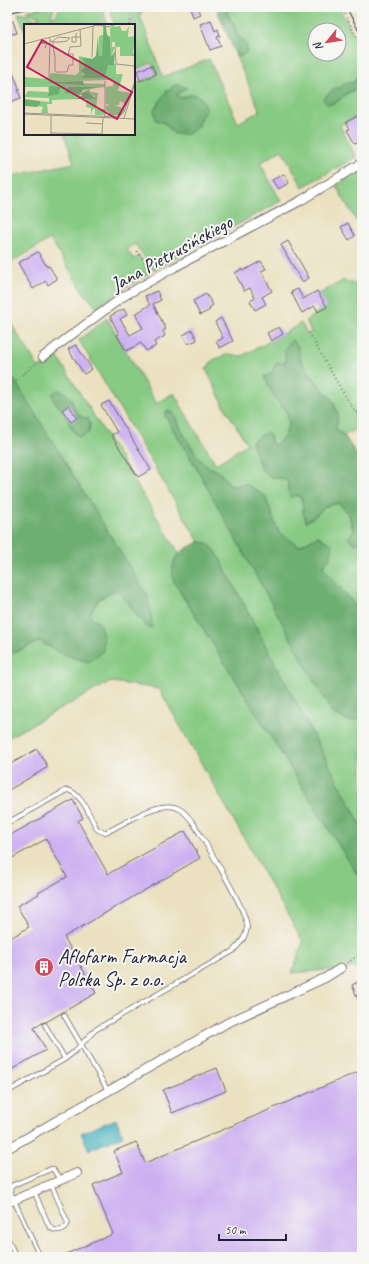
<svg xmlns="http://www.w3.org/2000/svg" width="369" height="1264" viewBox="0 0 369 1264" font-family="Caveat,sans-serif">
<style>
.green{fill:#87ca83;stroke:#54765f;fill-rule:evenodd}
.forest{fill:#6dae71;stroke:#486856}
.water{fill:#41b0be;stroke:#32697c}
.building{fill:#cdb0f1}
.lines{fill:none;stroke-linecap:round;stroke-linejoin:round}
.lane-casing{stroke:#68656a;stroke-width:5.5}
.street-casing{stroke:#68656a;stroke-width:10}
.path{stroke:#68656a;stroke-width:1.5;stroke-dasharray:1 3;stroke-linecap:butt}
.lane{stroke:#fff;stroke-width:4}
.street{stroke:#fff;stroke-width:8}
.tram{stroke:#22223b;stroke-width:1}
.labels{text-anchor:middle;stroke-width:4;stroke-linejoin:round;paint-order:stroke}
.street-label{font-size:20px;fill:#22223b;stroke:#f6f6f2}
.poi-label{font-size:20px;fill:#22223b;stroke:#f6f6f2;text-anchor:start}
.inset-road{fill:none;stroke:#9b958b;stroke-width:1}
.view{fill:#c2185b;fill-opacity:0.15;stroke:#c2185b;stroke-width:2}
.inset-edge{fill:none;stroke:#22223b;stroke-width:2}
</style>
<rect width="100%" height="100%" fill="#f6f6f2"/>
<filter id="ink" filterUnits="userSpaceOnUse"><feTurbulence type="fractalNoise" baseFrequency=".025" numOctaves="2"/><feDisplacementMap in="SourceGraphic" scale="8" xChannelSelector="R" yChannelSelector="G"/><feConvolveMatrix kernelMatrix="1 2 1 2 8 2 1 2 1" color-interpolation-filters="sRGB"/></filter>
<filter id="wash" filterUnits="userSpaceOnUse"><feTurbulence type="fractalNoise" baseFrequency=".012" numOctaves="4" result="noise"/><feDisplacementMap in="SourceGraphic" scale="16" xChannelSelector="R" yChannelSelector="G"/><feGaussianBlur stdDeviation="0.9" result="paint"/><feColorMatrix in="noise" values="0 0 0 0 0 0 0 0 0 0 0 0 0 0 0 0 0 1.4 0 .05"/><feComposite in="paint" operator="in"/></filter>
<g filter="url(#wash)">
<rect width="100%" height="100%" fill="#ebe1c0"/>
<g class="green">
<path d="M44 7H55L51 16 55 17 60 7H103L107 25H25V31L18 13 28 15 37 20 39 17 26 11Z"/>
<path d="M110 7H143L140 16 163 77 209 59 238 123 260 111 236 56H241L247 44 238 36 234 25 228 15 226 7H339L362 51V74L356 77 355 82 346 83 340 88 338 101 346 94 355 89 362 82V114L340 125 356 157 303 187 282 150 260 163 281 201 154 270 135 244 127 250 134 259 139 256 151 272 125 288 97 308 84 293 50 239 7 265V177L74 163 64 134H134V84L157 75 152 63 136 69 134 64V25H132L133 16H130L129 25H114ZM315 30H339V54H315ZM175 95 181 98 200 118 198 126 174 134 154 110 161 101Z"/>
<path d="M362 170V230L336 186Z"/>
<path d="M344 280 362 287V427L344 435 336 430 338 414 332 399 317 383 301 361 297 345 283 364 277 362 272 373 274 396 287 413 289 423 285 436 275 446 271 442 270 435 252 441 268 476 280 478 288 481V491L302 499 303 512 306 522 318 514 326 506 339 503 349 514 356 544 362 541V614L323 567 331 556 318 536 299 546 279 533 265 496 246 484 232 486 218 471 206 466 197 456 184 435 174 414 165 416 349 721 362 719V827L215 550 207 543 199 542 79 340 107 318 156 403 174 393 192 425 216 464 247 444 224 406 206 369 213 360 229 354 242 356 285 333 301 323 307 334 311 332 306 320 326 307 319 294Z"/>
<path d="M7 317 39 368 57 356 179 553 175 559 174 582 362 882V967L292 973 303 942 159 689 113 682 108 683 7 738V655L25 648 40 641C57 652 70 657 89 662V615L99 599 116 590 127 601 139 618 13 379 7 384ZM54 401 73 406 78 415 83 418 80 437 75 434 63 411Z"/>
</g>
<g class="forest">
<path d="M216 7H226L228 15 234 25 238 36 247 44 246 53 241 56H236Z"/>
<path d="M362 74V82L355 89 346 94 338 101 332 104H327L323 99 335 88H340L346 83 355 82 356 77Z"/>
<path d="M176 84 187 88 176 95 181 98 192 94 201 98 207 108 200 118 198 126 188 134H174L165 123 156 120 154 110 166 92Z"/>
<path d="M292 340 297 345 301 361 317 383 332 399 338 414 336 430 344 435 362 463V541L356 544 348 538 354 530 349 514 339 503 326 506 318 514 306 522 303 512 302 499 297 495 290 497 288 491V481L280 478 268 476 260 467 252 441 267 432 270 435 271 442 275 445 285 436 289 423 287 413 274 396 264 377 272 373 277 362 283 364 286 361 284 349Z"/>
<path d="M14 379 147 595 151 612 152 628C140 626 134 610 128 602 124 598 120 594 116 590L99 599 89 615 101 624 103 638V651L89 662C69 657 57 652 40 641L25 648 7 655V384Z"/>
<path d="M58 390 66 393 72 399C73 409 77 418 88 418L90 425 89 433 80 437 75 434 63 411 54 401 52 394Z"/>
<path d="M167 410 174 414 184 435 197 456 206 466 218 471 232 486 246 484 265 496 279 533 299 546 318 536 333 545 331 556 323 567 362 614V719L349 721 332 713 196 467 165 416Z"/>
<path d="M199 542 207 543 215 550 362 827V882L174 582C171 574 172 559 180 553 185 548 193 545 199 542Z"/>
</g>
<path class="water" d="M116 1119 123 1136 89 1150 81 1133Z"/>
<g id="blocks">
<g class="building">
<path d="M190 7H197L200 14 193 17Z"/>
<path d="M211 20 215 31 218 29 220 36 217 37 221 46 210 50 200 24Z"/>
<path d="M13 21 17 33 7 35V22Z"/>
<path d="M152 65 156 74 140 81 137 71Z"/>
<path d="M13 73 20 90H18L21 98 7 103V75Z"/>
<path d="M360 115 362 120V141L355 144 347 130 350 129 346 122Z"/>
<path d="M284 174 289 183 278 189 272 180Z"/>
<path d="M348 223 355 236 349 240 341 227Z"/>
<path d="M288 241 309 278 302 282 281 245Z"/>
<path d="M38 252 47 267 49 266 57 279 48 285 46 281 33 289 18 263Z"/>
<path d="M261 261 266 269 261 271 272 291 262 297 266 304 255 310 250 301 255 298 250 288 244 291 235 273 242 269 243 271Z"/>
<path d="M298 289 303 299 317 291 327 307 318 312 315 306 302 313 291 292Z"/>
<path d="M157 291 161 300 153 304 166 329 163 331 165 336 154 342 156 346 146 351 141 343 126 351 117 335 119 334 110 316 124 309 127 315 120 319 130 335 143 328 135 314 150 305 145 296Z"/>
<path d="M206 294 213 305 209 308 210 310 200 315 193 301Z"/>
<path d="M221 318 233 341 220 348 216 342 223 338 215 322Z"/>
<path d="M279 327 283 334 271 341 267 333Z"/>
<path d="M192 330 197 340 188 344 183 335Z"/>
<path d="M76 345 92 369 84 374 68 349Z"/>
<path d="M109 401 151 470 138 477 111 435 117 432 101 405Z"/>
<path d="M69 405 77 418 71 422 62 410Z"/>
<path d="M37 749 48 767 7 791V766Z"/>
<path d="M73 800 83 818 78 821 108 874 185 831 200 858 64 937 96 993 46 1022H44L34 1028 46 1050 7 1072V940L29 927 17 906 39 894 38 893 67 877 46 839 7 861V837Z"/>
<path d="M362 980V1009L352 985Z"/>
<path d="M217 1068 226 1091 172 1113 163 1090Z"/>
<path d="M360 1071 362 1076V1257H59L113 1234 93 1185 123 1172 114 1151 136 1142 145 1163Z"/>
</g>
</g>
</g>
<g filter="url(#ink)">
<use href="#blocks" fill-opacity="0" stroke="#68656a" stroke-width="1"/>
<g class="lines">
<defs>
<g id="lane">
<path d="M7 823 67 790C81 792 91 818 97 829 103 833 105 833 111 830 129 821 162 797 181 810 186 813 190 819 194 824 205 843 248 910 247 928 246 938 239 944 233 951L95 1030 74 1052 65 1059 7 1092"/>
<path d="M64 1015 108 1091"/>
<path d="M45 1025 65 1059"/>
<path d="M34 1191 49 1226C55 1233 65 1231 68 1223L51 1184"/>
<path d="M7 1237 16 1257"/>
<path d="M40 1257 12 1196 10 1189 13 1185 51 1169H53L60 1180"/>
</g>
<g id="street">
<path d="M43 357 66 339 124 296 175 267 300 201 362 163"/>
<path d="M7 1149 227 1023 325 978 341 968"/>
<path d="M7 1203 77 1173"/>
</g>
</defs>
<use href="#lane" class="lane-casing"/>
<use href="#street" class="street-casing"/>
<g class="path">
<path d="M341 7 362 47"/>
<path d="M130 25 131 19"/>
<path d="M137 251 152 271"/>
<path d="M309 333 341 389 362 422"/>
<path d="M7 388 38 362"/>
<path d="M347 963 362 953"/>
</g>
<use href="#lane" class="lane"/>
<use href="#street" class="street"/>
<g class="tram">
<path d="M346 7 362 37"/>
<path d="M7 13 35 7"/>
</g>
</g>
</g>
<defs>
<symbol id="building-disc" viewBox="-11 -11 22 22"><circle r="9.5" fill="#d1495b" stroke="#f6f6f2"/><path d="M-4-6H4V6H1V3H-1V6H-4ZM-2.5-4.3h1.7v1.8h-1.7ZM.8-4.3h1.7v1.8H.8ZM-2.5-1h1.7V.8h-1.7ZM.8-1h1.7V.8H.8Z" fill="#fff"/></symbol>
</defs>
<g fill-rule="evenodd">
<use href="#building-disc" x="33" y="956" width="22" height="22"/>
</g>
<g class="labels">
<g class="street-label">
<text transform="translate(171 253) rotate(-29)" y="7">Jana Pietrusińskiego</text>
</g>
<g class="poi-label">
<text x="58" y="963">Aflofarm Farmacja<tspan x="58" dy="23">Polska Sp. z o.o.</tspan></text>
</g>
</g>
<g transform="translate(24 24)">
<rect width="111" height="111" fill="#ebe1c0"/>
<path d="M82 0 78 32H75V12L79 11V1ZM83 0H92L89 3 96 2 98 7H102L105 2 104 13 111 12 109 29 111 32H96V23H91V18H88V23H91L87 33 86 4 88 3ZM55 32 69 35H62V41L58 49 61 52 58 53H81L84 40H92V50H99L94 67 107 69 103 81 96 77 95 81H90L101 85 98 91 82 92 85 91V88L82 87V82L86 81 82 80V63L89 62V56L15 58 81 60V63L66 65V68L74 69 72 85H81V91H71V85H69L67 91V84L62 83 63 75 71 73 63 68 49 75H56L28 76V80H23L24 89H17L19 83 13 82 16 77 25 78V74L0 73 4 67 25 68 24 63H0V53L24 55 27 49 52 51 55 48ZM44 63H68L57 69H40Z" fill="#87ca83" fill-rule="evenodd"/>
<path d="M80 3H82L83 11 86 13 87 33 91 27 90 41H84L81 54H60L57 53 61 51 57 47 62 41 58 34 68 35 72 32 74 12 75 32H78ZM59 57 60 61 15 58ZM26 62 36 63 35 70 24 72ZM44 63H72L59 66 56 70 40 69ZM64 68 72 75H49L58 72V69ZM0 75 16 77V80L13 83 1 82Z" fill="#6dae71"/>
<path class="inset-road" d="M73 1 86 3M53 9 52 10V18H48V13H57M25 14 28 18H36L43 17 46 14 34 13 29 17V22L31 33V46L32 48H43L45 41H49V30H45M0 20 77 0M91 23 92 40 111 42M21 24 23 20 16 19 22 18M44 31 46 23 57 22 56 5M68 33 69 2M25 53 26 16M81 57V94M0 89 95 93 100 88 111 57M0 90 111 95M100 94 111 59M62 99 79 100M27 109 78 110M78 110 79 94M27 111V91"/>
<path class="view" d="M18 16 108 68 93 95 3 43Z"/>
<rect width="111" height="111" class="inset-edge"/>
</g>
<rect width="369" height="1264" fill="none" stroke="#f6f6f2" stroke-width="24"/>
<g transform="translate(327 42) rotate(240)"><circle r="19" fill="#f6f6f2" stroke="#a1a1a9"/>
<path d="M0-3L7 15L0 10L-7 15Z" fill="#d1495b"/>
<text y="-6" font-size="11" font-weight="bold" text-anchor="middle" fill="#22223b">N</text>
</g>
<path d="M219 1234v6h67v-6" fill="none" stroke="#22223b" stroke-width="2"/>
<text x="225" y="1234" font-size="12" fill="#22223b" stroke="#f6f6f2" stroke-width="3" paint-order="stroke">50 m</text>
</svg>
